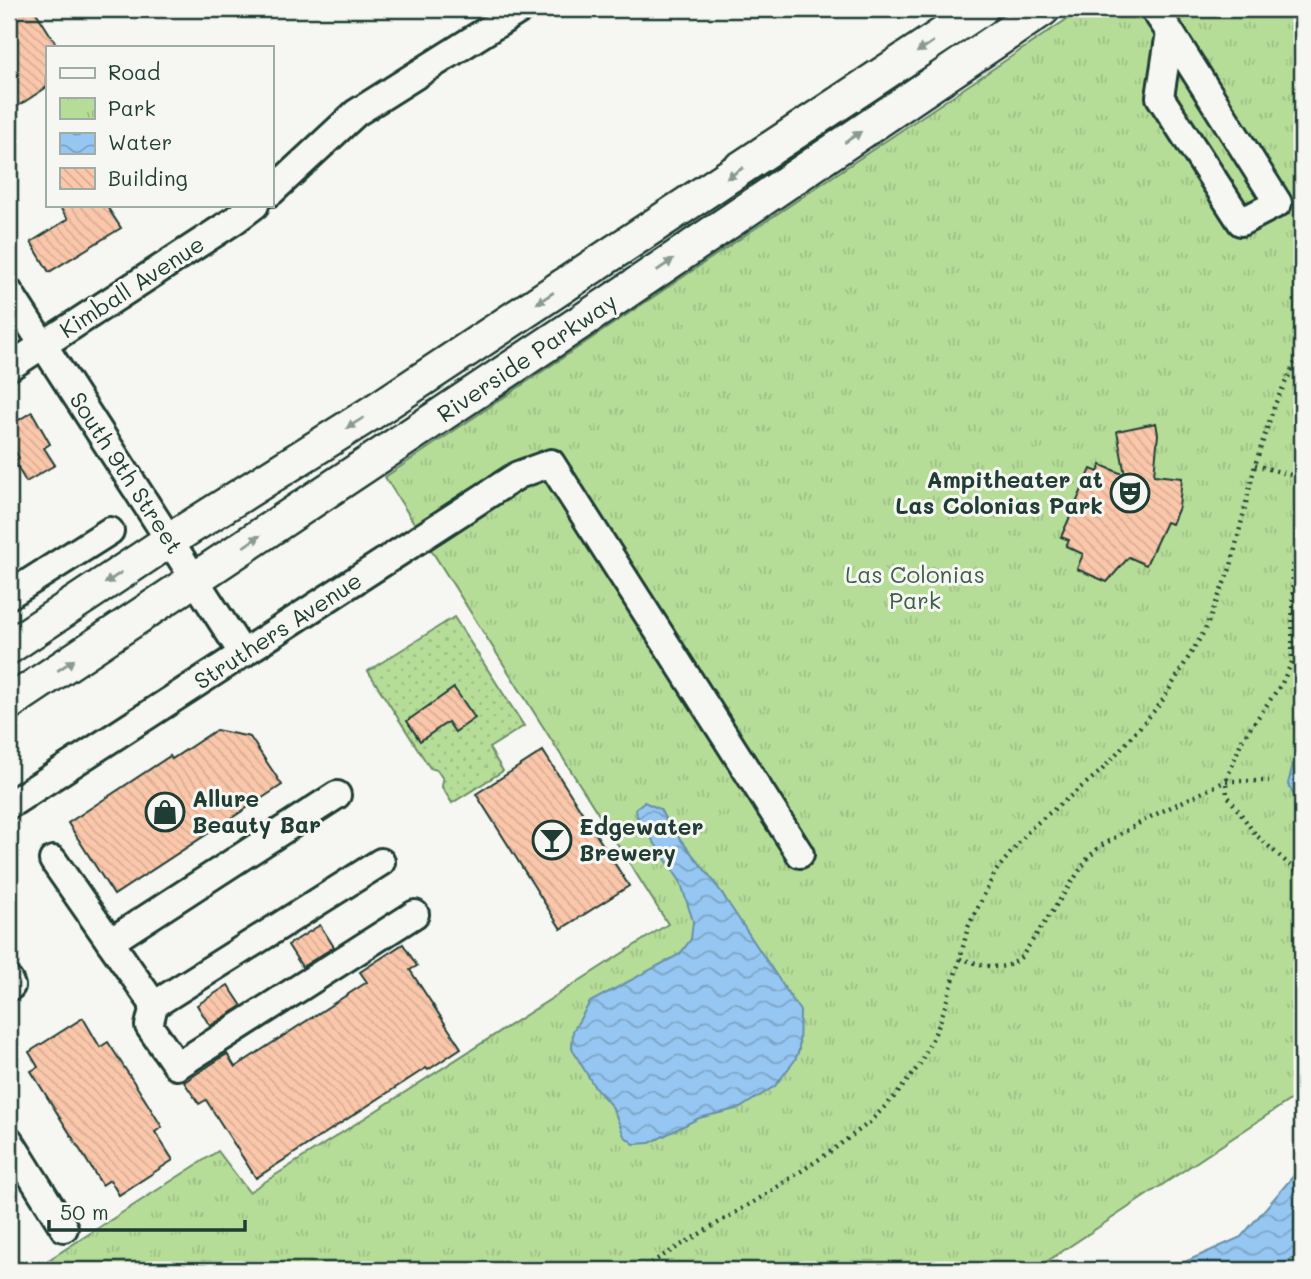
<svg xmlns="http://www.w3.org/2000/svg" width="1311" height="1279" viewBox="0 0 1311 1279" font-family="Mali,sans-serif">
<style>
.grass{fill:url(#grass-dots);stroke:#6a8d66;stroke-width:2}
.park{fill:url(#park-tufts);stroke:#6a8d66;stroke-width:2}
.water{fill:url(#water-waves);stroke:#6690a6;stroke-width:2}
.building{fill:url(#building-back-hatch);stroke:#1f3d34;stroke-width:2}
.lines{fill:none;stroke-linecap:round;stroke-linejoin:round}
.minor-casing{stroke:#1f3d34;stroke-width:32}
.major-casing{stroke:#1f3d34;stroke-width:38}
.path{stroke:#1f3d34;stroke-width:4.5;stroke-dasharray:2 5;stroke-linecap:butt}
.minor{stroke:#f6f6f2;stroke-width:26}
.major{stroke:#f6f6f2;stroke-width:33}
.oneway{fill:#8a9a93}
.labels{text-anchor:middle;stroke-width:6;stroke-linejoin:round;paint-order:stroke}
.street-label{font-size:23px;fill:#1f3d34;stroke:#f6f6f2}
.poi-label{font-size:23px;font-weight:bold;fill:#1f3d34;stroke:#f6f6f2;text-anchor:start}
.park-label{font-size:23px;fill:#3d5d48;stroke:#f6f6f2}
</style>
<defs>
<pattern id="grass-dots" width="8" height="8" patternUnits="userSpaceOnUse" patternTransform="scale(1.75)"><rect width="8" height="8" fill="#b6dd98"/><path d="M2 2h.1M6 6h.1" fill="none" stroke="#9cbf84" stroke-width="1.8" stroke-linecap="round"/></pattern>
<pattern id="park-tufts" width="24" height="20" patternUnits="userSpaceOnUse" patternTransform="scale(1.75)"><rect width="24" height="20" fill="#b6dd98"/><path d="M3 7l-1-3M5 7V3M7 7l1-3M15 17l-1-3M17 17v-4M19 17l1-3" fill="none" stroke="#9cbf84"/></pattern>
<pattern id="water-waves" width="16" height="10" patternUnits="userSpaceOnUse" patternTransform="scale(1.75)"><rect width="16" height="10" fill="#96c7f2"/><path d="M0 5q4-4 8 0t8 0" fill="none" stroke="#7aa3c5"/></pattern>
<pattern id="building-back-hatch" width="6" height="6" patternUnits="userSpaceOnUse" patternTransform="scale(1.75)"><rect width="6" height="6" fill="#fbc7ab"/><path d="M-1 5l2 2M0 0l6 6M5-1l2 2" fill="none" stroke="#d7ac94"/></pattern>
</defs>
<rect width="100%" height="100%" fill="#f6f6f2"/>
<filter id="ink" filterUnits="userSpaceOnUse"><feTurbulence type="fractalNoise" baseFrequency=".0143" numOctaves="2"/><feDisplacementMap in="SourceGraphic" scale="14" xChannelSelector="R" yChannelSelector="G"/><feConvolveMatrix kernelMatrix="1 2 1 2 8 2 1 2 1" color-interpolation-filters="sRGB"/></filter>
<g filter="url(#ink)">
<path class="grass" d="M454 617 524 726 489 748 503 771 452 803 442 787 443 779 437 770 430 768 368 671Z"/>
<path class="park" d="M1082 9H1302V1092L1034 1270H33L218 1151 249 1192 668 924 385 477Z"/>
<g class="water">
<path d="M1302 727V811L1288 784Z"/>
<path d="M644 802 660 809 668 824 713 880 800 1011 799 1050 795 1060 775 1086 740 1108 699 1118 650 1143 634 1144 624 1136 613 1108 594 1086 572 1049 573 1031 590 1002 680 954 691 939 693 921 680 881 637 817 636 808Z"/>
<path d="M1302 1166V1254L1272 1270H1167L1241 1237Z"/>
</g>
<g class="building">
<path d="M9 9H34L58 47H47V87L9 112Z"/>
<path d="M58 205H106L121 228 49 272 31 242 68 219Z"/>
<path d="M32 412 50 444 44 448 55 465 26 482 14 461 19 458 9 441V426Z"/>
<path d="M1156 423 1158 434 1154 475 1182 478 1179 507 1172 524 1166 522 1146 565 1129 557 1107 582 1077 569 1083 554 1066 546 1069 540 1061 537 1091 469 1098 472 1101 465 1125 475 1117 431Z"/>
<path d="M454 688 475 718 455 732 448 722 420 741 407 721Z"/>
<path d="M216 730 250 737 282 785 114 895 68 823 170 756 172 759Z"/>
<path d="M543 751 629 886 561 929 476 794Z"/>
<path d="M320 925 334 947 302 967 288 945Z"/>
<path d="M403 944 417 966 410 970 461 1048 428 1070 426 1068 256 1178 206 1100 199 1104 184 1082 227 1054 235 1067 367 982 360 972Z"/>
<path d="M228 985 242 1006 210 1026 197 1005Z"/>
<path d="M83 1018 100 1047 108 1042 144 1098 162 1127 155 1132 173 1160 119 1195 110 1180 102 1185 31 1071 38 1067 29 1052Z"/>
</g>
<g class="lines">
<defs>
<g id="minor">
<path d="M1154 9 1170 32 1278 203 1241 222 1160 97 1170 32"/>
<path d="M271 192 356 113 521 9"/>
<path d="M9 292 243 654"/>
<path d="M9 367 235 220 255 205"/>
<path d="M9 595 110 531"/>
<path d="M9 805 518 475 551 463 800 854"/>
<path d="M53 860 154 1005 149 1026 177 1066 415 914"/>
<path d="M110 942 337 795"/>
<path d="M9 981 11 986 9 987"/>
<path d="M154 1005 381 862"/>
<path d="M9 1140 64 1228"/>
</g>
<g id="major">
<path d="M9 647 170 540 373 412 981 9"/>
<path d="M9 703 609 303 1043 9"/>
</g>
</defs>
<use href="#minor" class="minor-casing"/>
<use href="#major" class="major-casing"/>
<g class="path">
<path d="M1255 465 1302 478"/>
<path d="M1302 530 1293 567 1292 662 1282 683 1242 740 1226 781 1227 795 1256 835 1302 876"/>
<path d="M960 959C982 964 1005 975 1022 956L1088 858 1099 847 1148 818 1226 781H1269"/>
<path d="M639 1270 765 1195 830 1152 870 1122 897 1094 920 1064 939 1025 960 959 968 927 996 871 1031 828 1101 771 1161 703 1205 630 1231 566 1255 465 1275 404 1302 348"/>
</g>
<use href="#minor" class="minor"/>
<use href="#major" class="major"/>
</g>
<defs><path id="oneway-solid" d="M-6-.8H1V-3.2L6.5 0L1 3.2V.8H-6Z" transform="scale(1.75)"/></defs>
<g class="oneway">
<use href="#oneway-solid" transform="translate(925 47) rotate(146)"/>
<use href="#oneway-solid" transform="translate(853 137) rotate(-34)"/>
<use href="#oneway-solid" transform="translate(735 173) rotate(147)"/>
<use href="#oneway-solid" transform="translate(665 265) rotate(-34)"/>
<use href="#oneway-solid" transform="translate(545 298) rotate(147)"/>
<use href="#oneway-solid" transform="translate(355 423) rotate(148)"/>
<use href="#oneway-solid" transform="translate(252 541) rotate(-34)"/>
<use href="#oneway-solid" transform="translate(113 578) rotate(146)"/>
<use href="#oneway-solid" transform="translate(66 665) rotate(-34)"/>
</g>
</g>
<defs>
<symbol id="theatre-ring" viewBox="-11 -11 22 22"><circle r="9.5" fill="#f6f6f2" stroke="#1f3d34" stroke-width="1.5"/><path d="M-5-5.5Q0-4 5-5.5V0Q5 5 0 6Q-5 5-5 0ZM-3.3-2.5H-1v1.5H-3.3ZM1-2.5H3.3v1.5H1ZM-2.8 1Q0 5.5 2.8 1Z" fill="#1f3d34"/></symbol>
<symbol id="shop-ring" viewBox="-11 -11 22 22"><circle r="9.5" fill="#f6f6f2" stroke="#1f3d34" stroke-width="1.5"/><path d="M-5-2.5h2.3a2.7 3.5 0 0 1 5.4 0H5L5.5 6h-11ZM-1.5-2.5h3a1.5 2.3 0 0 0-3 0Z" fill="#1f3d34"/></symbol>
<symbol id="bar-ring" viewBox="-11 -11 22 22"><circle r="9.5" fill="#f6f6f2" stroke="#1f3d34" stroke-width="1.5"/><path d="M-6-5H6L.8 .8V4.5H3.5V6h-7V4.5H-.8V.8Z" fill="#1f3d34"/></symbol>
</defs>
<g fill-rule="evenodd">
<use href="#theatre-ring" x="1108" y="471" width="44" height="44"/>
<use href="#shop-ring" x="143" y="790" width="44" height="44"/>
<use href="#bar-ring" x="530" y="818" width="44" height="44"/>
</g>
<g class="labels">
<g class="street-label">
<text transform="translate(132 287) rotate(-33)" y="8">Kimball Avenue</text>
<text transform="translate(527 358) rotate(-34)" y="8">Riverside Parkway</text>
<text transform="translate(126 473) rotate(57)" y="8">South 9th Street</text>
<text transform="translate(278 631) rotate(-33)" y="8">Struthers Avenue</text>
</g>
<g class="poi-label">
<text x="1103" y="488" text-anchor="end">Ampitheater at<tspan x="1103" dy="26">Las Colonias Park</tspan></text>
<text x="192" y="807">Allure<tspan x="192" dy="26">Beauty Bar</tspan></text>
<text x="579" y="835">Edgewater<tspan x="579" dy="26">Brewery</tspan></text>
</g>
<g class="park-label">
<text x="915" y="583">Las Colonias<tspan x="915" dy="26">Park</tspan></text>
</g>
</g>
<rect width="1311" height="1279" fill="none" stroke="#f6f6f2" stroke-width="35"/>
<rect x="18" y="18" width="1276" height="1244" fill="none" stroke="#1f3d34" stroke-width="2.5" filter="url(#ink)"/>
<rect x="46" y="46" width="228" height="161" fill="#f6f6f2" stroke="#a0aca6" stroke-width="2"/>
<rect x="60" y="68" width="35" height="10" fill="#f6f6f2" stroke="#a0aca6" stroke-width="2"/>
<text x="108" y="80" font-size="21" fill="#1f3d34">Road</text>
<rect x="60" y="98" width="35" height="21" fill="url(#park-tufts)" stroke="#a0aca6" stroke-width="2"/>
<text x="108" y="116" font-size="21" fill="#1f3d34">Park</text>
<rect x="60" y="133" width="35" height="21" fill="url(#water-waves)" stroke="#a0aca6" stroke-width="2"/>
<text x="108" y="150" font-size="21" fill="#1f3d34">Water</text>
<rect x="60" y="168" width="35" height="21" fill="url(#building-back-hatch)" stroke="#a0aca6" stroke-width="2"/>
<text x="108" y="186" font-size="21" fill="#1f3d34">Building</text>
<path d="M49 1220v10h196v-10" fill="none" stroke="#1f3d34" stroke-width="3.5"/>
<text x="60" y="1220" font-size="21" fill="#1f3d34" stroke="#f6f6f2" stroke-width="5" paint-order="stroke">50 m</text>
</svg>
